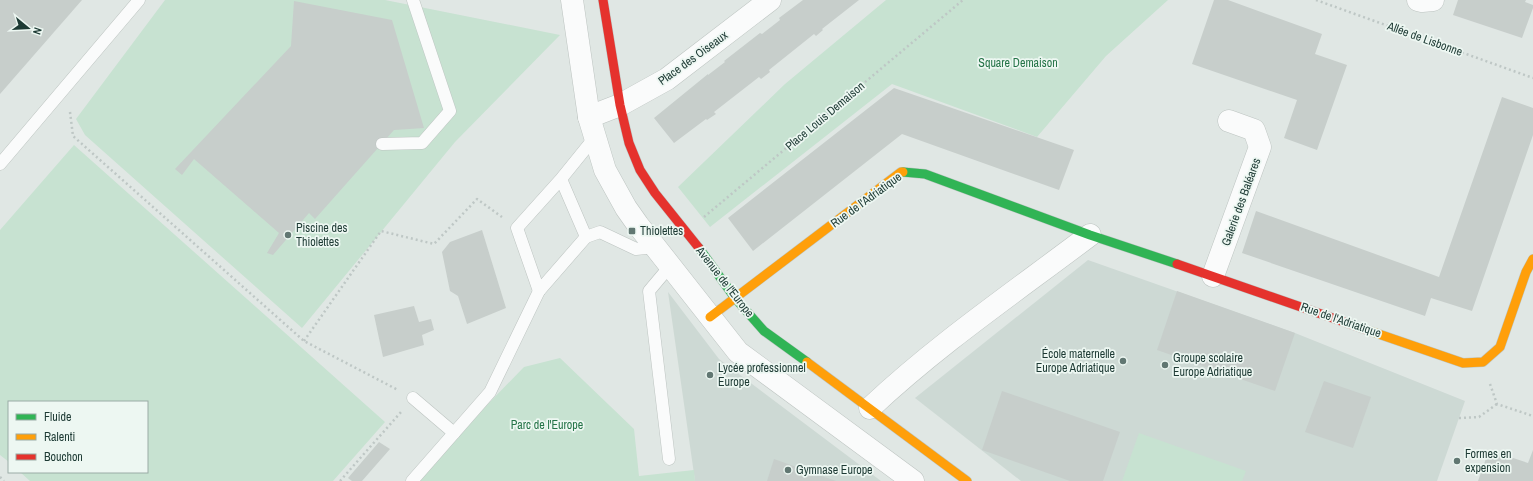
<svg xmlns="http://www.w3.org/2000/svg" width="1533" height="481" viewBox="0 0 1533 481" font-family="'Archivo Narrow',sans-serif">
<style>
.built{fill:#cdd9d4}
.green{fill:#c7e2d1}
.building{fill:#c7cecb}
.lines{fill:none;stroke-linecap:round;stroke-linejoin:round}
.lane-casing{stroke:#bdc4c1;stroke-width:13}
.street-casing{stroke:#bdc4c1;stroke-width:23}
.fast-casing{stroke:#bcc5c2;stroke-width:10}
.slow-casing{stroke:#bcc5c2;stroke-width:10}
.jam-casing{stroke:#bcc5c2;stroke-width:10}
.path{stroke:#bec7c5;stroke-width:2.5;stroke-dasharray:2 3;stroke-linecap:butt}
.lane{stroke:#fafbfb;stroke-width:12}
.street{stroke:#fafbfb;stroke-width:22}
.fast{stroke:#30b455;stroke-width:9}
.slow{stroke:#ff9f0a;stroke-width:9}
.jam{stroke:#e5322d;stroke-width:9}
.poi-dot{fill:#617772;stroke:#edf7f2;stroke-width:1.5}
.labels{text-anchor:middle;stroke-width:3.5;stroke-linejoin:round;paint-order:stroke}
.street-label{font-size:12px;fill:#1d3a34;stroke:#edf7f2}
.park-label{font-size:12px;fill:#257448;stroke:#edf7f2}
.poi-label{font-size:12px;fill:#1d3a34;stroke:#edf7f2;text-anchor:start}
</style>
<rect width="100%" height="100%" fill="#e0e7e4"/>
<g class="built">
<path d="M1088 260 1295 333 1465 401 1437 481H1021L915 398Z"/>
<path d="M668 292 719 359 881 481H695Z"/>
</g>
<g class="green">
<path d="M165 0H385L560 35 455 142 302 328 85 135 76 119Z"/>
<path d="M886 0H1168L1106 56 1037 137 892 84 710 227 678 187 785 84Z"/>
<path d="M74 145 385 422 333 481H30L20 472H147V402H9V462L0 455V230Z"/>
<path d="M560 358 634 429 639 476 694 470 695 481H419L486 406 524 367Z"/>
<path d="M1139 433 1246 471 1242 481H1122Z"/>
</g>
<g class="building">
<path d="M0 0H82L0 94Z"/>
<path d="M803 0H859L822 29 823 30 816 36 814 34 769 70 770 72 761 79 759 77 714 112 716 114 707 120 706 119 674 143 654 118 708 74V75L725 62 724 61 760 33 762 34 780 20 779 18Z"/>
<path d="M1214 0H1228L1322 34 1315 54 1347 65 1317 150 1284 138 1297 100 1192 64Z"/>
<path d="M1458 0H1526L1525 2 1533 5V8L1522 38 1453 15Z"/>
<path d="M294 1 392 20 424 128 394 130 315 219 309 213 273 255 267 253 279 233 194 159 182 175 175 169 291 46Z"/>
<path d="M894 88 1074 150 1059 190 902 134 753 251 728 218Z"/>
<path d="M1502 97 1533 108V135L1472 311 1431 298 1425 316 1242 253 1256 211 1439 277Z"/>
<path d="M482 230 506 308 467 324 458 296 450 291 442 252 450 242Z"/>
<path d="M1177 291 1295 333 1275 391 1157 350Z"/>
<path d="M414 306 419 322 431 319 434 330 422 335 424 345 383 357 374 315Z"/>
<path d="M1324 381 1371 397 1353 448 1305 432Z"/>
<path d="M1002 391 1120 432 1103 481H1070L982 450Z"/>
<path d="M379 442 390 449 362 481H352L348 478Z"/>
<path d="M1489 450 1528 463 1533 450V481H1478Z"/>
<path d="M774 459 836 481H767Z"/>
</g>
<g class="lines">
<defs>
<g id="lane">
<path d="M382 144 422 143 450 111 413 0"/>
<path d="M0 164 139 0"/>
<path d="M561 179 517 228 539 291 586 237 561 179 595 137"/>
<path d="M586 237 600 232 636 249 656 247"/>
<path d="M413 398 454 433"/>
<path d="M669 459 649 291 670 266"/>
<path d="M412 481 490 392 539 291"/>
</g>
<g id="street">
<path d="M572 0 589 117 605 170 626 208 638 225 738 352 913 481"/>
<path d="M1418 0 1422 1 1433 0"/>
<path d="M589 117 620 105 667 79 770 0"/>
<path d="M1213 276 1260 147 1254 130 1229 121"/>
<path d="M870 408C938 344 1016 291 1090 235"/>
</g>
<g id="fast">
<path d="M903 172 925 174 1090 235 1177 264"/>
<path d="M699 248 735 298 764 331 807 362"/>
</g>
<g id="slow">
<path d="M710 317 901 172H903"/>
<path d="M1367 330 1463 363 1483 362 1500 347 1526 272 1533 259"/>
<path d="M807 362 967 481"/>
</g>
<g id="jam">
<path d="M603 0 620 105 629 143 640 170 655 193 699 248"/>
<path d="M1177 264 1367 330"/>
</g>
</defs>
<use href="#lane" class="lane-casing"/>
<use href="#street" class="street-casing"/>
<use href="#fast" class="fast-casing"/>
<use href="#slow" class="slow-casing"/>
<use href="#jam" class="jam-casing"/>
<g class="path">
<path d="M1316 0 1533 78"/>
<path d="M70 112 73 136 304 341 398 390"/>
<path d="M704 217 963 0"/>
<path d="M304 341 381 231 434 244 477 199 502 217"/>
<path d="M1490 384 1497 404 1533 416"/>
<path d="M1459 418 1479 417 1497 404"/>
<path d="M0 477 4 481"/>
<path d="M340 481 401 412"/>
</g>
<use href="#lane" class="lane"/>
<use href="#street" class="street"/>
<use href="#fast" class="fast"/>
<use href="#slow" class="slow"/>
<use href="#jam" class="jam"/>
</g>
<g class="poi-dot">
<rect x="628" y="227" width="8" height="8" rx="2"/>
<circle cx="288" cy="235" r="4"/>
<circle cx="1123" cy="361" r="4"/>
<circle cx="1165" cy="365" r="4"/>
<circle cx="710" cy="375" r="4"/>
<circle cx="1457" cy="461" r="4"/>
<circle cx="788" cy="470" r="4"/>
</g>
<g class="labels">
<g class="street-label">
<text transform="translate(1425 39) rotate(20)" y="4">Allée de Lisbonne</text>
<text transform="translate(693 58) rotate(-36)" y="4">Place des Oiseaux</text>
<text transform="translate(825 116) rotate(-40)" y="4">Place Louis Demaison</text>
<text transform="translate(866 200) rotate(-36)" y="4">Rue de l'Adriatique</text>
<text transform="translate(1241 202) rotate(-70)" y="4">Galerie des Baléares</text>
<text transform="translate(725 282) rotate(52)" y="4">Avenue de l'Europe</text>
<text transform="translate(1341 320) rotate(19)" y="4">Rue de l'Adriatique</text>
</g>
<g class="park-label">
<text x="1018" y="67">Square Demaison</text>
<text x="547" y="429">Parc de l'Europe</text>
</g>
<g class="poi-label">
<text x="296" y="232">Piscine des<tspan x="296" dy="14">Thiolettes</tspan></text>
<text x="640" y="235">Thiolettes</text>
<text x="1115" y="358" text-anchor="end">École maternelle<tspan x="1115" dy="14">Europe Adriatique</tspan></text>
<text x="1173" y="362">Groupe scolaire<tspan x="1173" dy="14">Europe Adriatique</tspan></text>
<text x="718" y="372">Lycée professionnel<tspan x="718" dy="14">Europe</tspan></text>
<text x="1465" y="458">Formes en<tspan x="1465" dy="14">expension</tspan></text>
<text x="796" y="474">Gymnase Europe</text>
</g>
</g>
<rect x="8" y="401" width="140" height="72" fill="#edf7f2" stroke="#9aaba6"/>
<rect x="16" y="414" width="20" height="6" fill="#30b455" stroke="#9aaba6"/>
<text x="44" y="421" font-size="12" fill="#1d3a34">Fluide</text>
<rect x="16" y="434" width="20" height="6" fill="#ff9f0a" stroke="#9aaba6"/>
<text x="44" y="441" font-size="12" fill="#1d3a34">Ralenti</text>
<rect x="16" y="454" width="20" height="6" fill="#e5322d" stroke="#9aaba6"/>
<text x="44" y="461" font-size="12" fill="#1d3a34">Bouchon</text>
<g transform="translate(28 28) rotate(108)" stroke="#edf7f2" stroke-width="3" paint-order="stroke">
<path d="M0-3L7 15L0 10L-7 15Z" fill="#1d3a34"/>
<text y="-6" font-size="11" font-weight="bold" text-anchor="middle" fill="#1d3a34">N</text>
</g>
</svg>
